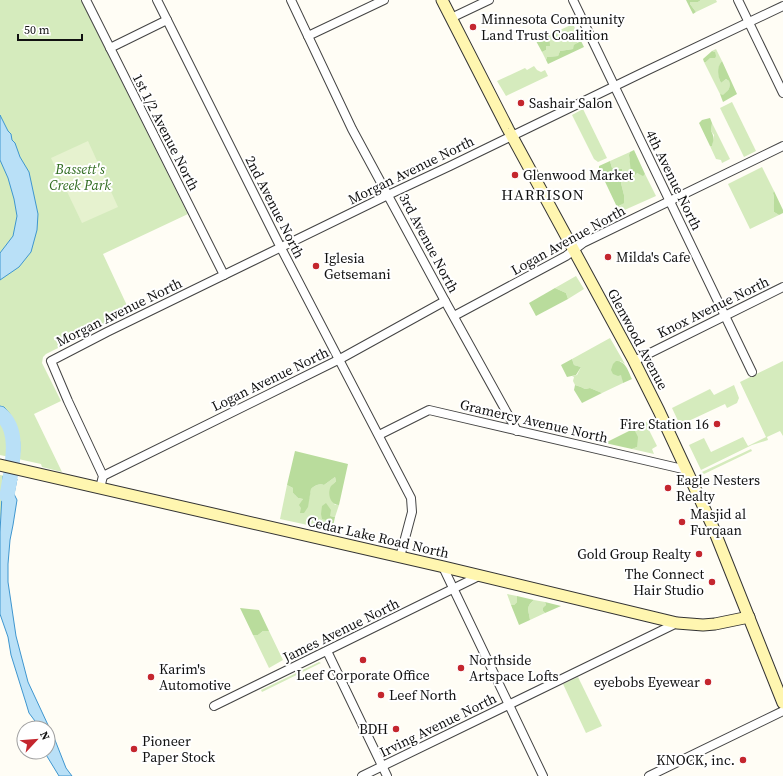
<svg xmlns="http://www.w3.org/2000/svg" width="783" height="776" viewBox="0 0 783 776" font-family="'Source Serif 4',serif">
<style>
.green{fill:#d5ebbd}
.forest{fill:#b9dc9c}
.pitch{fill:#e6f2cf}
.water{fill:#b9e0f7;stroke:#3f96cf}
.lines{fill:none;stroke-linecap:round;stroke-linejoin:round}
.river{stroke:#b9e0f7;stroke-width:15}
.street-casing{stroke:#444;stroke-width:10}
.secondary-casing{stroke:#333;stroke-width:13}
.street{stroke:#fff;stroke-width:8}
.secondary{stroke:#fff6b0;stroke-width:11}
.poi-dot{fill:#c4262e;stroke:#fff;stroke-width:1.5}
.labels{text-anchor:middle;stroke-width:4;stroke-linejoin:round;paint-order:stroke}
.poi-label{font-size:14px;fill:#111;stroke:#fff;text-anchor:start}
.street-label{font-size:14px;fill:#111;stroke:#fff}
.park-label{font-size:14px;font-style:italic;fill:#2f6b1f;stroke:#fff}
.neighbourhood-label{font-size:15px;letter-spacing:1px;fill:#111;stroke:#fff}
</style>
<rect width="100%" height="100%" fill="#fffdf5"/>
<g class="green">
<path d="M0 0H81L188 214 103 254 130 312 46 354 43 357 42 363 61 401 34 414 62 472 42 467 41 464 0 455Z"/>
<path d="M701 0H716L717 2 696 12 690 4V2H698Z"/>
<path d="M573 24 580 39 573 49 560 51 558 56 547 57 546 60 542 52 546 50V46L550 41 549 35Z"/>
<path d="M716 49 722 61C717 66 718 77 721 83L726 79 729 81C731 88 728 91 723 96L720 94 704 62H706L715 52 712 51Z"/>
<path d="M534 66 537 70 541 72 545 70 548 76 506 96 497 81 525 68 527 70Z"/>
<path d="M732 102 756 151 744 157 720 108Z"/>
<path d="M583 109 607 158 598 162 594 159 572 115Z"/>
<path d="M712 123 730 159 722 163 721 160 716 159 710 146H712L714 135 711 131Z"/>
<path d="M630 152C627 159 633 168 636 175L637 173 643 175 645 174 656 196 620 212 617 207 621 205 624 195 621 183 624 179 622 169 612 168 610 161Z"/>
<path d="M762 167 774 191 773 193C775 199 773 205 774 212L779 215 750 229 728 184Z"/>
<path d="M576 276 584 289 568 299 566 293 555 288Z"/>
<path d="M610 338 625 364 620 361 623 383 602 393 590 388 585 389 581 387 575 385 573 381 574 377 572 376 577 375 581 367 574 365 572 359Z"/>
<path d="M783 361V436L780 431 767 437 768 440 752 445 701 470 689 445 704 438 711 452 743 437 748 446 766 437 740 382Z"/>
<path d="M734 385 739 398 737 403 727 408 725 404 680 425 672 408 710 389 714 395Z"/>
<path d="M651 420 654 425 648 428 657 446 652 449 654 454 632 449 637 447 635 431H629Z"/>
<path d="M751 449 752 451 704 474 702 472Z"/>
<path d="M0 475 6 476 0 522Z"/>
<path d="M335 477 336 481C328 490 329 495 335 505H339L335 517 330 516 326 520V529L280 519 287 485 293 488V493L298 498 303 499 302 501 308 503 311 489C314 486 319 483 324 485Z"/>
<path d="M507 594 517 596V602L514 605H511Z"/>
<path d="M534 600 545 602 546 605 543 611 545 613 530 620C529 611 525 607 534 600Z"/>
<path d="M263 631H269L283 660 269 668 253 635H258Z"/>
<path d="M319 662 321 663 262 692 261 690Z"/>
<path d="M578 677 602 726 586 733 563 684Z"/>
</g>
<g class="forest">
<path d="M686 0H701L698 2H690V4L696 12 693 14Z"/>
<path d="M549 35 550 46H546V50L542 52 536 41Z"/>
<path d="M580 39 584 47 548 64 546 60 547 57 558 56 560 51 573 49 574 45 579 42Z"/>
<path d="M712 51 715 52 716 56 715 58H710L706 62H704L703 59Z"/>
<path d="M722 61 737 94 723 102 720 94 723 95C728 91 731 88 729 81L726 79 721 83C718 77 716 67 722 61Z"/>
<path d="M710 118 712 123 711 131C714 136 714 140 712 146H710L699 123 702 120Z"/>
<path d="M634 150 645 174 643 176 637 173 636 175 631 172 629 155 630 152Z"/>
<path d="M610 161 612 168 622 169 624 179 621 183 624 195V203L617 207 599 169V166Z"/>
<path d="M774 191 783 210V213L779 215 774 212C773 205 775 199 773 193Z"/>
<path d="M555 288 566 293 568 299 536 316 529 303Z"/>
<path d="M572 359 574 365 581 367 576 375 567 377 561 365Z"/>
<path d="M616 361C626 361 628 371 632 379L623 383 621 375 618 376 613 374 611 370 613 364Z"/>
<path d="M575 385 581 387 585 389 590 388 602 393 582 403 574 390Z"/>
<path d="M629 431H635L638 437 637 447 632 449 605 443Z"/>
<path d="M295 451 348 464 339 505C330 505 327 493 331 486 333 484 335 483 336 481L335 477 324 485C319 483 314 486 311 489L308 507 304 513H300L301 508 299 505 303 499 298 498 293 493V488L287 485Z"/>
<path d="M326 503 331 510 330 516 335 517 332 531 326 529V520L322 519 321 514 322 506Z"/>
<path d="M517 596 534 600C525 607 529 611 530 620L519 625 511 605H514L517 602Z"/>
<path d="M545 602 561 606 545 613 543 611V608L546 605Z"/>
<path d="M240 608 259 610 269 631H263L258 635H253Z"/>
</g>
<path class="pitch" d="M88 141 118 207 82 223 51 158Z"/>
<g class="water">
<path d="M0 115 8 131 11 134 12 140 15 143 20 157 29 172 38 214 37 230 31 252 19 267 0 280V253L13 236 17 216 14 199 8 178 0 160Z"/>
<path d="M0 406 4 407 10 414 9 417C20 435 21 439 19 459L7 456C8 442 11 432 0 421Z"/>
<path d="M3 476 17 479 14 494 17 500 13 525 10 540 8 564V582L16 636 28 682 55 740 66 768 72 776H59L45 753V752H48V728H37L35 721 29 713 26 703 11 655 8 637 0 614V532Z"/>
</g>
<g class="lines">
<path class="river" d="M0 414C23 431 10 473 7 496"/>
<defs>
<g id="street">
<path d="M86 0 224 275"/>
<path d="M157 0 281 248 411 498 412 512 400 557"/>
<path d="M291 0 352 129 445 301 517 431"/>
<path d="M573 0 752 372"/>
<path d="M738 0 783 93"/>
<path d="M451 18 489 0"/>
<path d="M308 36 384 0"/>
<path d="M110 48 167 20"/>
<path d="M454 316 566 256 583 243 783 146"/>
<path d="M634 361 783 287"/>
<path d="M379 435 429 410 687 470"/>
<path d="M103 476 340 359 445 301"/>
<path d="M100 488 103 476 68 401 51 361 107 332 388 195 450 166 646 71 783 6"/>
<path d="M443 567 543 776"/>
<path d="M327 651 387 776"/>
<path d="M214 706 479 576"/>
<path d="M362 776 677 623"/>
<path d="M649 776 783 711"/>
</g>
<g id="secondary">
<path d="M442 0 508 129 634 361 659 411 712 525 783 703"/>
<path d="M0 465 444 567 677 623 703 625 715 624 749 617"/>
</g>
</defs>
<use href="#street" class="street-casing"/>
<use href="#secondary" class="secondary-casing"/>
<use href="#street" class="street"/>
<use href="#secondary" class="secondary"/>
</g>
<g class="poi-dot">
<circle cx="473" cy="27" r="4"/>
<circle cx="521" cy="103" r="4"/>
<circle cx="515" cy="175" r="4"/>
<circle cx="608" cy="257" r="4"/>
<circle cx="316" cy="266" r="4"/>
<circle cx="717" cy="424" r="4"/>
<circle cx="668" cy="488" r="4"/>
<circle cx="682" cy="522" r="4"/>
<circle cx="699" cy="554" r="4"/>
<circle cx="712" cy="582" r="4"/>
<circle cx="363" cy="660" r="4"/>
<circle cx="461" cy="668" r="4"/>
<circle cx="151" cy="677" r="4"/>
<circle cx="708" cy="682" r="4"/>
<circle cx="381" cy="695" r="4"/>
<circle cx="396" cy="729" r="4"/>
<circle cx="134" cy="749" r="4"/>
<circle cx="743" cy="760" r="4"/>
</g>
<g class="labels">
<g class="poi-label">
<text x="481" y="24">Minnesota Community<tspan x="481" dy="16">Land Trust Coalition</tspan></text>
<text x="529" y="108">Sashair Salon</text>
<text x="523" y="180">Glenwood Market</text>
<text x="616" y="262">Milda's Cafe</text>
<text x="324" y="263">Iglesia<tspan x="324" dy="16">Getsemani</tspan></text>
<text x="709" y="429" text-anchor="end">Fire Station 16</text>
<text x="676" y="485">Eagle Nesters<tspan x="676" dy="16">Realty</tspan></text>
<text x="690" y="519">Masjid al<tspan x="690" dy="16">Furqaan</tspan></text>
<text x="691" y="559" text-anchor="end">Gold Group Realty</text>
<text x="704" y="579" text-anchor="end">The Connect<tspan x="704" dy="16">Hair Studio</tspan></text>
<text x="469" y="665">Northside<tspan x="469" dy="16">Artspace Lofts</tspan></text>
<text x="159" y="674">Karim's<tspan x="159" dy="16">Automotive</tspan></text>
<text x="363" y="680" text-anchor="middle">Leef Corporate Office</text>
<text x="700" y="687" text-anchor="end">eyebobs Eyewear</text>
<text x="389" y="700">Leef North</text>
<text x="388" y="734" text-anchor="end">BDH</text>
<text x="142" y="746">Pioneer<tspan x="142" dy="16">Paper Stock</tspan></text>
<text x="735" y="765" text-anchor="end">KNOCK, inc.</text>
</g>
<g class="street-label">
<text transform="translate(166 132) rotate(63)" y="5">1st 1/2 Avenue North</text>
<text transform="translate(411 170) rotate(-26)" y="5">Morgan Avenue North</text>
<text transform="translate(674 180) rotate(64)" y="5">4th Avenue North</text>
<text transform="translate(275 207) rotate(63)" y="5">2nd Avenue North</text>
<text transform="translate(568 240) rotate(-29)" y="5">Logan Avenue North</text>
<text transform="translate(429 243) rotate(62)" y="5">3rd Avenue North</text>
<text transform="translate(713 307) rotate(-26)" y="5">Knox Avenue North</text>
<text transform="translate(119 312) rotate(-26)" y="5">Morgan Avenue North</text>
<text transform="translate(638 339) rotate(62)" y="5">Glenwood Avenue</text>
<text transform="translate(270 379) rotate(-26)" y="5">Logan Avenue North</text>
<text transform="translate(534 421) rotate(13)" y="5">Gramercy Avenue North</text>
<text transform="translate(378 537) rotate(13)" y="5">Cedar Lake Road North</text>
<text transform="translate(341 630) rotate(-26)" y="5">James Avenue North</text>
<text transform="translate(438 725) rotate(-26)" y="5">Irving Avenue North</text>
</g>
<g class="park-label">
<text x="80" y="174">Bassett's<tspan x="80" dy="16">Creek Park</tspan></text>
</g>
<g class="neighbourhood-label">
<text x="543" y="200">HARRISON</text>
</g>
</g>
<g transform="translate(36 740) rotate(64)"><circle r="19" fill="#ffffff" stroke="#a0a0a0"/>
<path d="M0-3L7 15L0 10L-7 15Z" fill="#c4262e"/>
<text y="-6" font-size="11" font-weight="bold" text-anchor="middle" fill="#111111">N</text>
</g>
<path d="M18 34v6h64v-6" fill="none" stroke="#111111" stroke-width="2"/>
<text x="24" y="34" font-size="12" fill="#111111" stroke="#ffffff" stroke-width="3" paint-order="stroke">50 m</text>
</svg>
